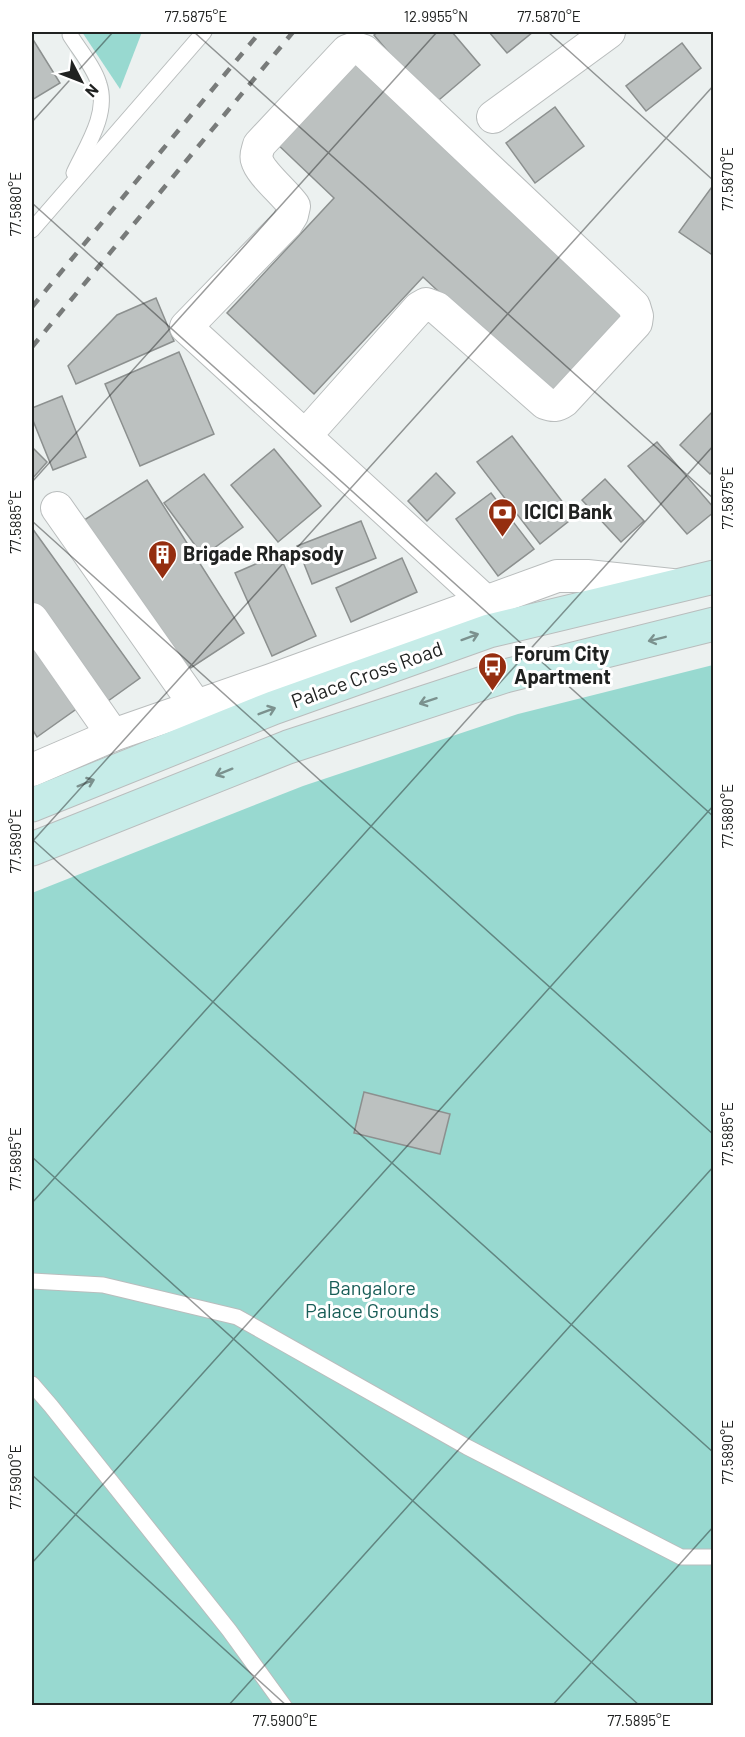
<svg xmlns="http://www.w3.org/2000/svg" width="745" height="1737" viewBox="0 0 745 1737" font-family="Barlow,sans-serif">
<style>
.green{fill:#98d9d0}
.building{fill:#bcc1c0;stroke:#8c908f;stroke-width:1.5}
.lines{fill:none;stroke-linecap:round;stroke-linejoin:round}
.lane-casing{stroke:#b9bdbd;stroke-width:17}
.street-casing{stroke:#b9bdbd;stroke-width:34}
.secondary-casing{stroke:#b9bdbd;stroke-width:35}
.lane{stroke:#fff;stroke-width:15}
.street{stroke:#fff;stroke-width:32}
.secondary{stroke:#c6ece8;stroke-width:33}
.rail{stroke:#787b7a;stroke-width:4.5;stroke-dasharray:10 10;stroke-linecap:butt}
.oneway{stroke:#7b918e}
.ticks{fill:none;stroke:#202221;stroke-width:1.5;stroke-opacity:0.45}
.labels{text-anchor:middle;stroke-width:6;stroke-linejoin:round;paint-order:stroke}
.poi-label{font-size:20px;font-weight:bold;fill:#202221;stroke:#fff;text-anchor:start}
.street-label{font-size:20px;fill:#202221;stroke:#fff}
.park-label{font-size:20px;fill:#185d57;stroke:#fff}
.neatline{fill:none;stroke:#202221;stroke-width:2}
.ticks-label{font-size:15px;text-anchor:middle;fill:#202221}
</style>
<rect width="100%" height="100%" fill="#ecf1f0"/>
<g class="green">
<path d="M82 32H142L120 89Z"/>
<path d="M713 665V1705L32 1706V893L303 786 518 714Z"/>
</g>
<g class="building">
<path d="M378 32H452L480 65 433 105 374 35Z"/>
<path d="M489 32H533L507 53Z"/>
<path d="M32 38 60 83 32 100Z"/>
<path d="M682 43 701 68 646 111 626 86Z"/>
<path d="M355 53 634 314 555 400 423 277 314 394 227 313 334 198 273 140Z"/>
<path d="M555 107 584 146 535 183 506 143Z"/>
<path d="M714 184V256L679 232Z"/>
<path d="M156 298 174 341 76 384 68 366 117 315Z"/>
<path d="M179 352 214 434 140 466 105 384Z"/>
<path d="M62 396 86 457 53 470 32 418V408Z"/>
<path d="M714 410V470L710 474 680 445Z"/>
<path d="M512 436 574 517 540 544 477 462Z"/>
<path d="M657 442 714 508V512L687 534 628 466Z"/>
<path d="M32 447 47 462 32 479Z"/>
<path d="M274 449 321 506 278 542 231 485Z"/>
<path d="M436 473 455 493 427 521 408 501Z"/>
<path d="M204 474 243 527 203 556 164 503Z"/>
<path d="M605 479 644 521 621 542 582 500Z"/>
<path d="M147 480 244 633 180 675 78 524Z"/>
<path d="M491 493 534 549 498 576 456 519Z"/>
<path d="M361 521 376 558 312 584 297 546Z"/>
<path d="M32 528 140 678 101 706 32 609Z"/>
<path d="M279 554 316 636 272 656 235 573Z"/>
<path d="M402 558 417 592 351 622 336 588Z"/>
<path d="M32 633 82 705 37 737 32 729Z"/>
<path d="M364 1092 450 1114 440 1154 354 1133Z"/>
</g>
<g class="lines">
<defs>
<g id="lane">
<path d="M70 35C80 51 94 67 99 84 109 114 86 147 74 173"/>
<path d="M32 230 204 32"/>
<path d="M32 1281 103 1285 237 1317 467 1447 681 1557H714"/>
<path d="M32 1384 51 1406 229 1630 284 1706"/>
</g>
<g id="street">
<path d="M493 117 609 32"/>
<path d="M305 436 419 308 426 304 437 308 545 403C553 406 557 406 564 401L636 323 637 316 634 306 364 51 355 48 347 51 259 145C258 150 255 155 257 160 260 173 285 193 294 206L292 215 287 223 186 327 485 601"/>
<path d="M57 508 196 706"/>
<path d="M32 619 113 735"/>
<path d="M32 770 113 735 271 680 557 576H587L672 585"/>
</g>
<g id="secondary">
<path d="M32 805 273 708 489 631 714 577"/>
<path d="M32 849 288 747 505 676 714 624"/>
</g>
</defs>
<use href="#lane" class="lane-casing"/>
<use href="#street" class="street-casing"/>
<use href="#secondary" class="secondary-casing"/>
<use href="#lane" class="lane"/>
<use href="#street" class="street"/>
<use href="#secondary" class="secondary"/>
<g class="rail">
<path d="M32 307 260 32"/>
<path d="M32 347 293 32"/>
</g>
</g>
<defs><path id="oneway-shaft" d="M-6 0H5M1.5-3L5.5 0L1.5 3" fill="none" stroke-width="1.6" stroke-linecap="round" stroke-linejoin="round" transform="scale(1.5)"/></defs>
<g class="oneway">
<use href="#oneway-shaft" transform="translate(470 637) rotate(-20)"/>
<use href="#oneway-shaft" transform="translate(657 639) rotate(166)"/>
<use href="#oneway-shaft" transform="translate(428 701) rotate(162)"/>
<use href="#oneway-shaft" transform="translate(267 711) rotate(-21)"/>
<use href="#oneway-shaft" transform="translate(224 772) rotate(158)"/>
<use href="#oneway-shaft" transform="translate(86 783) rotate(-22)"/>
</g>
<path class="ticks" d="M194 32 714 499M548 32 714 181M32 122 113 32M32 203 714 817M32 482 437 32M32 521 714 1135M32 839 714 1453M32 842 714 85M32 1157 640 1706M32 1203 714 445M32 1475 287 1706M32 1563 714 805M228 1706 714 1166M552 1706 714 1526"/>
<defs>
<symbol id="bank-pin" viewBox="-11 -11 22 30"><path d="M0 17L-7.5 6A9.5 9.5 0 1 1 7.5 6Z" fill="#952e10" stroke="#fff"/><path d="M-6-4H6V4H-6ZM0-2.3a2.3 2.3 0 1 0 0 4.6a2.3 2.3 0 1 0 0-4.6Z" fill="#fff"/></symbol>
<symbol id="building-pin" viewBox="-11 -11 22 30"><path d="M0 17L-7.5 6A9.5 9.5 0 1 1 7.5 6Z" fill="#952e10" stroke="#fff"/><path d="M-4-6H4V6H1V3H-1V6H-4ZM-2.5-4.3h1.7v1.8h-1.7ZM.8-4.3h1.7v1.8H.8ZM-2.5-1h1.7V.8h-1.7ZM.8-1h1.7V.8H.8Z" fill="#fff"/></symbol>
<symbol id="bus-pin" viewBox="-11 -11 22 30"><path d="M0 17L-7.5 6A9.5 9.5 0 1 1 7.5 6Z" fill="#952e10" stroke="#fff"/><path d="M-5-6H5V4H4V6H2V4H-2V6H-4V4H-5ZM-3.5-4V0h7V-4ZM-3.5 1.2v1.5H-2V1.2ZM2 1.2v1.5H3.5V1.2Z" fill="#fff"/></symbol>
</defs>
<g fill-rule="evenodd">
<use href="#bank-pin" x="486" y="496" width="33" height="45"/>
<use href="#building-pin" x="146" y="538" width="33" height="45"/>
<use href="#bus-pin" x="476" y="650" width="33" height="45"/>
</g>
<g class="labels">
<g class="poi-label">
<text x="524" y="519">ICICI Bank</text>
<text x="183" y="561">Brigade Rhapsody</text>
<text x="514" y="661">Forum City<tspan x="514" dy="23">Apartment</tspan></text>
</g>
<g class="street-label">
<text transform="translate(367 675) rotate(-20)" y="7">Palace Cross Road</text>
</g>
<g class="park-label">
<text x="372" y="1295">Bangalore<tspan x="372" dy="23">Palace Grounds</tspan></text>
</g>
</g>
<rect width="745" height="1737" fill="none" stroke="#ffffff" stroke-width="66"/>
<g transform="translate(81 81) rotate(132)" stroke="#ffffff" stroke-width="4.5" paint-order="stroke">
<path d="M0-4.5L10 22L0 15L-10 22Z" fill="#202221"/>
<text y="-9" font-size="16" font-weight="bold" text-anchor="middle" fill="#202221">N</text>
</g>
<rect x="33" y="33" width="679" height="1671" class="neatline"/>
<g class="ticks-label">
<text x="196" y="22">77.5875°E</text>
<text x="436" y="22">12.9955°N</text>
<text x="549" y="22">77.5870°E</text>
<text transform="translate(728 179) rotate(-90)" y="5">77.5870°E</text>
<text transform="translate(16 204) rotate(-90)" y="5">77.5880°E</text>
<text transform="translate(728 498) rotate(-90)" y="5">77.5875°E</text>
<text transform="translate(16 522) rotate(-90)" y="5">77.5885°E</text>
<text transform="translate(728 816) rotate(-90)" y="5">77.5880°E</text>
<text transform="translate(16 841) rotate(-90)" y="5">77.5890°E</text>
<text transform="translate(728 1134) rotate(-90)" y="5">77.5885°E</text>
<text transform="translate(16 1159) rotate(-90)" y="5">77.5895°E</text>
<text transform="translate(728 1452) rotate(-90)" y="5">77.5890°E</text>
<text transform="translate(16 1477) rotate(-90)" y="5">77.5900°E</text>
<text x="285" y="1726">77.5900°E</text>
<text x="639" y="1726">77.5895°E</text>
</g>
</svg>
